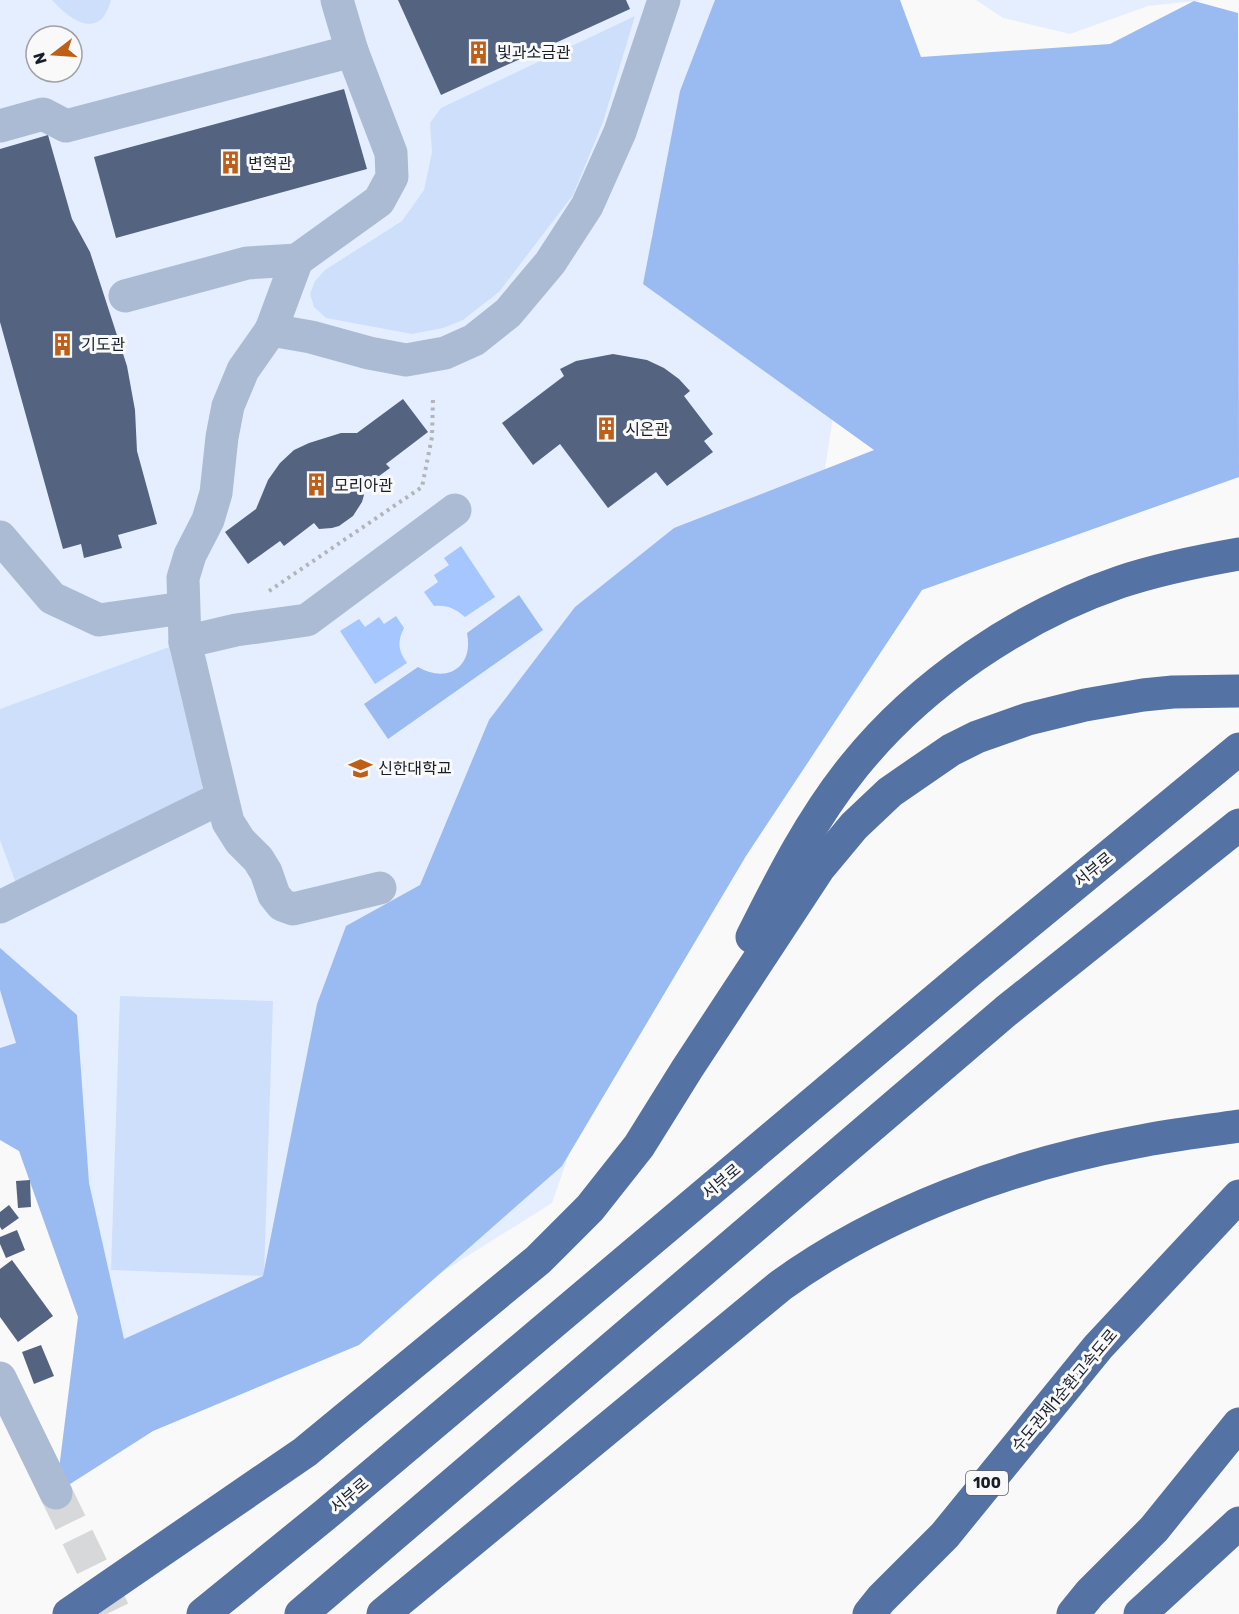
<svg xmlns="http://www.w3.org/2000/svg" width="1239" height="1614" viewBox="0 0 1239 1614" font-family="Rubik,'Noto Sans KR',sans-serif">
<style>
.built{fill:#e5eefe;fill-rule:evenodd}
.green{fill:#cedffc}
.forest{fill:#9abaf2}
.water{fill:#a5c6fe}
.building{fill:#546480}
.lines{fill:none;stroke-linecap:round;stroke-linejoin:round}
.minor-tunnel{stroke:#d7d8da;stroke-width:33;stroke-dasharray:33 16;stroke-linecap:butt}
.path{stroke:#b2b4b8;stroke-width:4;stroke-dasharray:3 4.5;stroke-linecap:butt}
.minor{stroke:#acbbd4;stroke-width:33}
.highway{stroke:#5472a4;stroke-width:33}
.labels{text-anchor:middle;stroke-width:6;stroke-linejoin:round;paint-order:stroke}
.shield{fill:#f9f9f9;stroke:#5b6067;stroke-width:1.5}
.shield-label{font-size:15px;font-weight:bold;fill:#171e29}
.poi-label{font-size:16px;fill:#171e29;stroke:#f9f9f9;text-anchor:start}
.street-label{font-size:16px;fill:#171e29;stroke:#f9f9f9}
</style>
<rect width="100%" height="100%" fill="#f9f9f9"/>
<g class="built">
<path d="M0 0H742L651 237 835 403 812 556 630 980 552 1203 423 1284 101 1348 26 1138 0 1129ZM36 36H72V72H36Z"/>
<path d="M976 0H1204L1148 6 1070 34 1003 18Z"/>
</g>
<g class="green">
<path d="M52 0H111C100 41 71 21 52 0Z"/>
<path d="M635 16 603 122 573 195 499 292 463 320 443 328 412 334 326 318 314 307 310 294 315 281 325 270 402 221 424 190 432 152 430 123 441 108Z"/>
<path d="M169 647 203 784 201 795 17 886 0 840V709Z"/>
<path d="M120 996 273 1001 264 1276 111 1270Z"/>
</g>
<g class="forest">
<path d="M715 0H900L921 57 1110 44 1194 1 1238 13 1239 477 922 590 746 856 562 1166 359 1345 153 1431 56 1493 78 1317 19 1151 0 1140V1048L16 1043 0 990V948L77 1015 89 1183 124 1339 263 1276 317 1004 346 926 420 885 489 720 575 607 674 528 874 450 643 284 680 91Z"/>
<path d="M519 595 543 630 388 739 364 704 418 667C447 684 474 667 467 633Z"/>
</g>
<g class="water">
<path d="M461 546 495 597 465 617C454 608 448 605 434 606L424 592 438 582 434 575 449 565 444 558Z"/>
<path d="M396 616 404 628C397 641 398 651 407 663L375 684 340 631 359 619 365 627 379 617 384 624Z"/>
</g>
<g class="building">
<path d="M398 0H626L630 9 441 95Z"/>
<path d="M344 89 367 169 116 238 94 157Z"/>
<path d="M48 135 72 219 90 252 127 366 135 410 137 451 157 524 118 535 122 548 84 558 81 544 63 549 0 322V149Z"/>
<path d="M613 354 647 360 664 368 679 379 690 391 684 396 713 434 704 441 713 452 667 486 656 472 608 508 560 444 533 465 502 423 564 376 560 369 576 361Z"/>
<path d="M403 399 428 432 386 464 390 468 360 490 364 495 362 502 353 516 339 526 332 528 319 529 314 523 284 546 280 541 248 564 225 532 256 509 268 480 280 463 294 450 309 443 341 433H357Z"/>
<path d="M30 1180 31 1207 18 1208 16 1181Z"/>
<path d="M9 1205 19 1218 2 1230 0 1227V1212Z"/>
<path d="M17 1230 25 1250 6 1258 0 1244V1237Z"/>
<path d="M12 1260 53 1316 18 1342 0 1317V1269Z"/>
<path d="M41 1345 54 1376 34 1384 22 1352Z"/>
</g>
<g class="lines">
<path class="minor-tunnel" d="M56 1493 115 1614"/>
<path class="path" d="M269 591 422 487 432 437 433 398"/>
<g class="minor">
<path d="M352 51 391 153 392 177 379 201 297 260 271 330 311 337 369 353 406 360 445 353 474 340 508 313 550 263 587 206 620 132 664 0"/>
<path d="M0 126 43 114 66 126 352 51 337 0"/>
<path d="M125 296 247 263 297 260"/>
<path d="M271 330 243 370 228 406 222 437 216 493 208 520 190 555 183 578 185 642 228 822 240 841 258 859 266 872 274 895 282 905 293 909 380 888"/>
<path d="M0 537 52 598 99 620 183 608"/>
<path d="M185 642 236 630 307 620 455 510"/>
<path d="M0 907 221 798"/>
<path d="M0 1378 56 1493"/>
</g>
<g class="highway">
<path d="M752 937C782 877 812 818 854 766 920 684 1020 616 1120 582 1159 569 1199 561 1239 554"/>
<path d="M69 1614 305 1452 538 1260 590 1208 639 1146 687 1069 819 868 854 826 890 792 951 750 977 737 1028 719 1085 705 1143 695 1173 692 1239 691"/>
<path d="M203 1614 326 1514 971 970 1239 749"/>
<path d="M301 1614 1006 1011 1239 825"/>
<path d="M383 1614 780 1286C882 1212 1012 1165 1136 1142 1170 1135 1205 1131 1239 1126"/>
<path d="M869 1614 881 1599 945 1535 1098 1347 1239 1196"/>
<path d="M1073 1614 1090 1593 1154 1529 1239 1424"/>
<path d="M1140 1614 1239 1523"/>
</g>
</g>
<defs>
<symbol id="building-bare" viewBox="-9 -9 18 18"><path d="M-4-6H4V6H1V3H-1V6H-4ZM-2.5-4.3h1.7v1.8h-1.7ZM.8-4.3h1.7v1.8H.8ZM-2.5-1h1.7V.8h-1.7ZM.8-1h1.7V.8H.8Z" fill="#be5f19" stroke="#f9f9f9" stroke-width="2.5" paint-order="stroke"/></symbol>
<symbol id="university-bare" viewBox="-9 -9 18 18"><path d="M0-5L7-2L0 1L-7-2ZM-4 1L0 2.5L4 1V4Q0 6-4 4Z" fill="#be5f19" stroke="#f9f9f9" stroke-width="2.5" paint-order="stroke"/></symbol>
</defs>
<g fill-rule="evenodd">
<use href="#building-bare" x="462" y="36" width="33" height="33"/>
<use href="#building-bare" x="214" y="146" width="33" height="33"/>
<use href="#building-bare" x="46" y="328" width="33" height="33"/>
<use href="#building-bare" x="590" y="412" width="33" height="33"/>
<use href="#building-bare" x="300" y="468" width="33" height="33"/>
<use href="#university-bare" x="344" y="752" width="33" height="33"/>
</g>
<g class="labels">
<rect class="shield" x="966" y="1471" width="42" height="24" rx="4.5"/>
<g class="shield-label">
<text x="987" y="1488">100</text>
</g>
<g class="poi-label">
<text x="497" y="58">빛과소금관</text>
<text x="248" y="169">변혁관</text>
<text x="81" y="350">기도관</text>
<text x="625" y="435">시온관</text>
<text x="334" y="491">모리아관</text>
<text x="378" y="774">신한대학교</text>
</g>
<g class="street-label">
<text transform="translate(1093 869) rotate(-39)" y="6">서부로</text>
<text transform="translate(721 1181) rotate(-40)" y="6">서부로</text>
<text transform="translate(1064 1390) rotate(-50)" y="6">수도권제1순환고속도로</text>
<text transform="translate(349 1495) rotate(-40)" y="6">서부로</text>
</g>
</g>
<g transform="translate(54 54) rotate(253)"><circle r="28" fill="#f9f9f9" stroke="#9fa1a6" stroke-width="1.5"/>
<path d="M0-4.5L10 22L0 15L-10 22Z" fill="#be5f19"/>
<text y="-9" font-size="16" font-weight="bold" text-anchor="middle" fill="#171e29">N</text>
</g>
</svg>
